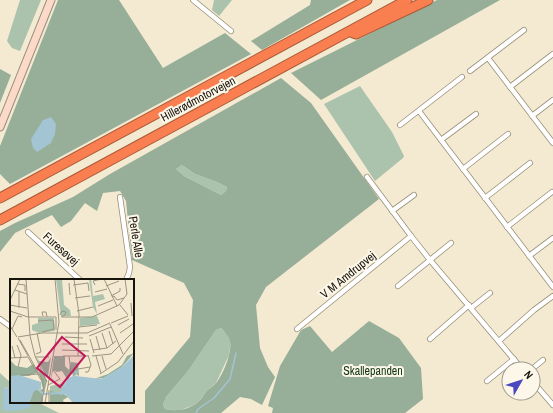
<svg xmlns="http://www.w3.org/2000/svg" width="553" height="413" viewBox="0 0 553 413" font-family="'Archivo Narrow',sans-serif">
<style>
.green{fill:#abc2ac}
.forest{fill:#97ae98;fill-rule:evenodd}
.water{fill:#a3c4d3}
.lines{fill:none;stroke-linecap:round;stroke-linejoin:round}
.stream{stroke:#a3c4d3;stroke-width:1.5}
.street-casing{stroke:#978e78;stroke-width:6}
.secondary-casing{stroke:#978e78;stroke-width:9}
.highway-casing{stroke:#aa5a38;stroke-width:11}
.street{stroke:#fff;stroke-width:4.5}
.secondary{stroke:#fdd9ca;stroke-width:7}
.highway{stroke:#f97f50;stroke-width:9}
.labels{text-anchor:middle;stroke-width:4;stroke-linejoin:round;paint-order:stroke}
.street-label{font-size:12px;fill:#17140b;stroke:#fdf7e9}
.park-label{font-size:12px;fill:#113717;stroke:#fdf7e9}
.inset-river{fill:none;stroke:#a3c4d3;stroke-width:2}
.inset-road{fill:none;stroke:#9c9482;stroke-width:1}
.view{fill:#c2185b;fill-opacity:0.15;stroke:#c2185b;stroke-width:2}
.inset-edge{fill:none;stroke:#17140b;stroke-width:2}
</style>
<rect width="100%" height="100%" fill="#f4ead2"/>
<g class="green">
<path d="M20 0H41L20 51 12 48 7 41Z"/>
<path d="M214 0H232L219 16 212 10Z"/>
<path d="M360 86 392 132 404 156 403 158 375 181 324 104Z"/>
<path d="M182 165 195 174 217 182 227 187 226 191 221 195 184 176 176 169Z"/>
<path d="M221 328 225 332 230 338V348L229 355 216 383 210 388 199 401 194 405 178 411 165 409 163 405 166 397 188 371 216 330Z"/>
<path d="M0 373 11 383V390L5 387 3 410 32 404 30 402H37L59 413H0Z"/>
</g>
<g class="forest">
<path d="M58 0H119L163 68 225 33 251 54 10 184 0 174V146Z"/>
<path d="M311 0H350L262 50 251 41 310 5Z"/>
<path d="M437 0H500L321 100 291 73Z"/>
<path d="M0 69 11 75 0 103Z"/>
<path d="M281 78 311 103 379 199 266 287 256 305 260 348 268 367 275 377 262 405 251 399 240 397 221 413H145V391L190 337 193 300 184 283 132 260 126 201 120 191 103 193 97 211 85 203 71 221 61 227 52 215 15 233 0 252V231L15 223 73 197 110 174ZM182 165 195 174 217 182 227 187 226 191 221 195 184 176 176 169ZM221 328C224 331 227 334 229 338 234 349 224 372 217 382 215 385 211 387 208 390 203 396 199 403 192 406 182 411 176 411 165 409L163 405 166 397 188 371 216 330Z"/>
<path d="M369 321 399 338 421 368 423 399 405 413H272L273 408 268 406 280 366 301 330 310 326 332 352Z"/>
</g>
<g class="water">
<path d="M51 117 56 124 55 134 51 143 37 152 33 148 31 139 43 120Z"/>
<path d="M4 387 11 390V402H30L32 404 29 408 14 411 3 410V390Z"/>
</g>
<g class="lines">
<path class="stream" d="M196 413 198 409 214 398 230 379 236 353"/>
<defs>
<g id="street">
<path d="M193 0 231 31"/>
<path d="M488 58 553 143"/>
<path d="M470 71 524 30"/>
<path d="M510 87 553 54"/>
<path d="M419 111 553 287"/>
<path d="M532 116 553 100"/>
<path d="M400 125 462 77"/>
<path d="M441 140 476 114"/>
<path d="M463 169 508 134"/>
<path d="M367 177 411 236 430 260 522 369"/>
<path d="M120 197 130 267 129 273 126 280"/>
<path d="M485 198 530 163"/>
<path d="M392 211 414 195"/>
<path d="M507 227 552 192"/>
<path d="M28 232 80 280"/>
<path d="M529 256 553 238"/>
<path d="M398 286 451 243"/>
<path d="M471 308 490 293"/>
<path d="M0 319 11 327"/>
<path d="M297 329 411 236"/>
<path d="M430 339 469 305"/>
<path d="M499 341 534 310 553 296"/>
<path d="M532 369 543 360"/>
<path d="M487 381 514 359"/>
<path d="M533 382 553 405"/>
</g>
<path id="secondary" d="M0 127 51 0"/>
<g id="highway">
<path d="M353 33 356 34 428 0"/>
<path d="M0 198 367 0"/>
<path d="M0 220 407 0"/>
</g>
</defs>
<use href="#street" class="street-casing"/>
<use href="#secondary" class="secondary-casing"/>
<use href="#highway" class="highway-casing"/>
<use href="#street" class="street"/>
<use href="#secondary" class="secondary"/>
<use href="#highway" class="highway"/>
</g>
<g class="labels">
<g class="street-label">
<text transform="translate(198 99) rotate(-28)" y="4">Hillerødmotorvejen</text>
<text transform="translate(136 237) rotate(81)" y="4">Perle Alle</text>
<text transform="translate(61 249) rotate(42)" y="4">Furesøvej</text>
<text transform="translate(348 275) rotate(-39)" y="4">V M Amdrupvej</text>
</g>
<g class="park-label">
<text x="373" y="375">Skallepanden</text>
</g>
</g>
<g transform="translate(10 279)">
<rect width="124" height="124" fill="#f4ead2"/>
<path d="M46 0H52L54 26 60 31 61 37H51ZM79 0H81L83 17 93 15 95 20 85 23 87 35 83 28ZM87 37 90 45 70 47V39ZM28 39H44L45 52 29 54 22 51V46L28 44ZM55 104 51 114H40V107Z" fill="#abc2ac"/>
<path d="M124 74 112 88 94 99 84 100 98 95 112 86 117 77ZM44 77H55V87L59 91 61 83 68 84 69 97 66 95 63 98 62 92 57 100 52 92 47 93 43 91 40 105ZM27 78 29 82 38 83 41 78 38 97H36L28 82ZM0 81 6 87 17 89 23 85 28 93 32 92 37 102 34 114V111L33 114 29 111 33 110 29 93 19 97H0ZM24 111H28L33 115V124H19ZM40 112 54 115 58 118 53 121 54 124H40Z" fill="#97ae98"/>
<path d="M124 76V124H63L55 115 49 116 58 99 66 96 65 92H68L66 97 91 100 112 88ZM9 96 31 103V110L24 112 19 124H0V97Z" fill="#a3c4d3"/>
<path class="inset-river" d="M29 111 33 115 50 114"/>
<path class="inset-road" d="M16 0 20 57 25 77 37 103M64 0 69 35 68 77M94 0 107 27M59 4 60 16M7 5 15 6V12M63 6 78 4 79 12M85 6 83 2 92 0M96 7 109 2M5 11 17 15M9 12V29M85 13 97 10M101 17 110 12V9M102 18 104 17 107 21 114 19M65 19 80 17M0 21 10 0M121 24 122 37M0 26 17 29M110 26 118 36M88 27 103 21M0 32 18 38H46M67 32 83 28M50 36 52 32 56 33 55 36 51 38M33 37 32 33H36L37 38M52 38H82L109 26 117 15 115 0M28 42 43 41 44 50 32 53M101 44 118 37M100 45 113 75M108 46 119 40M0 47 7 58M69 48 87 46M2 50 8 37 12 38M46 51V38M99 52 103 65M92 54 97 69M110 54 123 45M79 57 101 48M86 57 90 71M8 58 32 54H77L100 44M55 58 73 59M8 59 18 77M80 60 84 74M10 61 32 100 34 112 31 124M52 65H77M7 66 11 76 8 88M2 67 5 79M52 71 79 72M83 71 97 69 106 62M26 75 31 73 27 54M53 77H78M59 77 61 93M82 77 101 75 124 52M86 77 91 94M92 77 96 90M25 78H39M0 79 18 78 31 101M68 90 80 88M75 93H78L81 86 78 76M90 95 108 83 124 62M11 96 29 95M38 106 50 100 43 91M39 111V124M35 124 49 43 45 0"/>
<path class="view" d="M52 58 75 77 50 108 27 89Z"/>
<rect width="124" height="124" class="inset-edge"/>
</g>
<g transform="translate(521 381) rotate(51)"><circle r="19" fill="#fdf7e9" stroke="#a19c90"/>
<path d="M0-3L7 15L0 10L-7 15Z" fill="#4b49bf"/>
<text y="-6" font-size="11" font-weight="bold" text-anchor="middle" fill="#17140b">N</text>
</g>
</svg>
